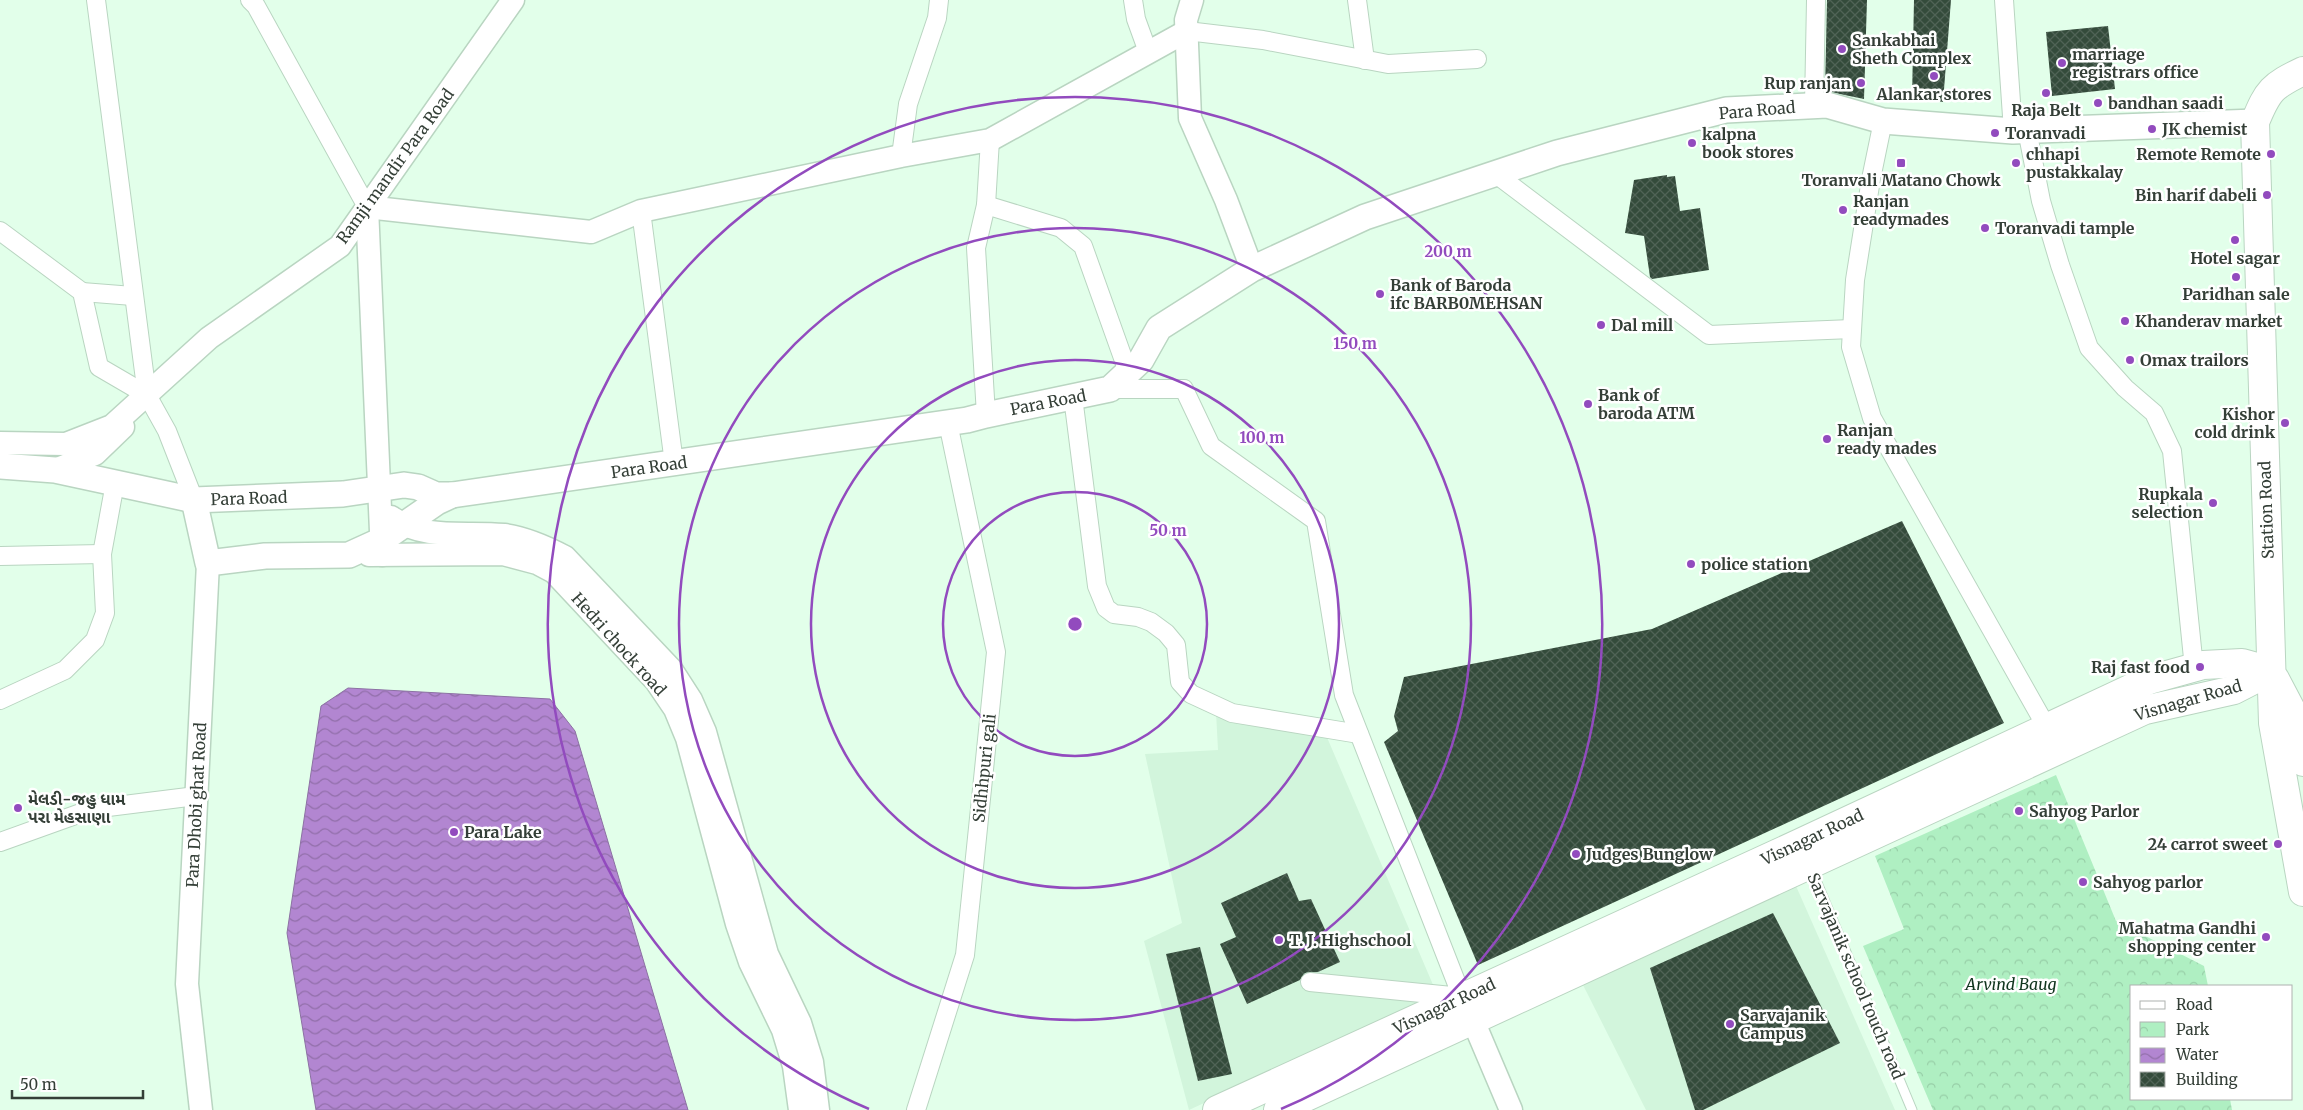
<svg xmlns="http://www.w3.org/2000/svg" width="2303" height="1110" viewBox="0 0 2303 1110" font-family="Merriweather,'Noto Sans Gujarati',serif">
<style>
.built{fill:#d2f5dc}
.park{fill:url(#park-crowns)}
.water{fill:url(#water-waves);stroke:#8c71a3}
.building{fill:url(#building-cross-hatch)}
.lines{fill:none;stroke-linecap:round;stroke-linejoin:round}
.service-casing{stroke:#b9d5c1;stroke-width:11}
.minor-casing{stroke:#b9d5c1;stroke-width:20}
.tertiary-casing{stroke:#b9d5c1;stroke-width:25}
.secondary-casing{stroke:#b9d5c1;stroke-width:28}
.primary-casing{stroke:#b9d5c1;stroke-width:30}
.service{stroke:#fff;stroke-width:9}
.minor{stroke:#fff;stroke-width:18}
.tertiary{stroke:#fff;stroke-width:22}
.secondary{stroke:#fff;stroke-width:25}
.primary{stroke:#fff;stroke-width:28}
.ring{fill:none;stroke:#924bbe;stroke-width:2.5}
.poi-dot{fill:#924bbe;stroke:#fff;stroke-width:2}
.labels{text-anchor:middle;stroke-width:5;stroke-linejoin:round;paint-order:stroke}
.poi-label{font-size:16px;font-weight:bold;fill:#343f37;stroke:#fff;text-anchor:start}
.street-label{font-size:16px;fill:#343f37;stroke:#fff}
.park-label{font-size:16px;font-style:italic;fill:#10351e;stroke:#fff}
.centre{fill:#924bbe;stroke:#fff;stroke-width:2.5}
.ring-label{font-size:15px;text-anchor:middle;font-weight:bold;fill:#924bbe;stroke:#fff;stroke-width:5;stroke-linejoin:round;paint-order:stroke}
</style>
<defs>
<pattern id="park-crowns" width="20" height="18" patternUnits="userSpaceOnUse" patternTransform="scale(1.25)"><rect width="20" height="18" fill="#afefc2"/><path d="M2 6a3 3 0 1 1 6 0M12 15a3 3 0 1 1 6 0" fill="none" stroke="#97cea7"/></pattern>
<pattern id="water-waves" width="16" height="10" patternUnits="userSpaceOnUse" patternTransform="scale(1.25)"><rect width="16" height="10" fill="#b286d1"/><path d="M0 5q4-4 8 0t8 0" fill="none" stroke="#926faa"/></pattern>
<pattern id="building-cross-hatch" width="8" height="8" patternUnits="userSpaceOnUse" patternTransform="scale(1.25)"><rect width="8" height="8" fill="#344b3b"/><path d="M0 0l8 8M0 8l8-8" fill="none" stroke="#506356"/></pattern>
</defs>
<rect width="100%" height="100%" fill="#e2ffea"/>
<g class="built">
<path d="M1216 712 1323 728 1437 994 1189 1110 1144 941 1182 923 1145 754 1218 750Z"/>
<path d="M1796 886 1895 1110H1646L1582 983Z"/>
</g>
<path class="park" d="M2056 775 2116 921 2204 966 2208 986H2132V1099H2230L2232 1110H1933L1863 946 1904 929 1875 856Z"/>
<path class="water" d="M348 688 550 699 575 731 688 1110H316L287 933 321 706Z"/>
<g class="building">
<path d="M1827 0H1867L1864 99 1825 91Z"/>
<path d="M1914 0H1951L1943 102 1912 98Z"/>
<path d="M2108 26 2115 89 2052 96 2046 32Z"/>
<path d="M1667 175V177L1675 176 1680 211 1700 208 1709 270 1652 279 1650 277 1644 236 1625 233 1634 180Z"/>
<path d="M1902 521 2004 723 1478 965 1384 742 1398 731 1394 716 1404 677 1652 629Z"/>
<path d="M1287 873 1299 901 1311 899 1340 962 1318 972 1305 973 1300 980 1247 1004 1220 944 1236 937 1221 903Z"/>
<path d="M1773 913 1840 1043 1703 1110H1695L1650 968Z"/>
<path d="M1200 947 1232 1074 1198 1081 1166 954Z"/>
</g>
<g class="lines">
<defs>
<path id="service" d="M1810 866 1912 1110"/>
<g id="minor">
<path d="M96 0 147 395"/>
<path d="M250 0 256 6 367 207"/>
<path d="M1133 0 1136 19 1148 52"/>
<path d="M1357 0 1365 60"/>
<path d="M2004 0 2013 131"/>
<path d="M1187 31 1263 40 1388 64 1477 59"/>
<path d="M1814 106 1816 0"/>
<path d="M1883 121 1871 179 1855 280 1851 347 1872 418 2051 735"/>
<path d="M2027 130 2041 201 2060 265 2089 348 2125 388 2154 413 2172 451 2194 668"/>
<path d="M901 156 908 104 937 18 939 0"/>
<path d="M1496 174 1709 335 1852 329"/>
<path d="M986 205 1061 228 1083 246 1128 372"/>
<path d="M641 211 674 463"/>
<path d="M0 231 82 292 99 367 147 395 167 431 194 500"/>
<path d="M82 292 133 296"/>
<path d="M1110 389H1184L1211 446 1316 521 1344 695 1462 997 1310 982"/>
<path d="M1073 397 1097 586 1106 608 1114 614 1138 617 1151 622 1166 633 1176 645 1180 682 1191 694 1232 713 1359 734"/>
<path d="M986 415 976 248 986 205 990 140"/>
<path d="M0 556 102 554"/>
<path d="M0 700 65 670 95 640 105 613 102 554 115 483"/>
<path d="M0 842 92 809 196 796"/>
<path d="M916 1110 965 955 996 652 948 423"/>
</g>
<g id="tertiary">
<path d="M1192 0 1186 20 1190 118 1226 200 1252 269"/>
<path d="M0 443 66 444 112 426 209 338 340 246 513 0"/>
<path d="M55 470 95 454 123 427"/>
<path d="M391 517C425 541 465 531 504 535 526 538 546 547 565 557L671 669 691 700 705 732 767 954 800 1023 812 1062 818 1110"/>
<path d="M369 555 503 554 537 563 554 572 656 681 675 709 687 738 737 924 750 962 783 1030 794 1066 800 1110"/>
<path d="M382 555 367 207 591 232 641 211 901 156 990 140 1187 31"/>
<path d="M1466 1004 1511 1110"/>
<path d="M201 1110 187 984 208 563"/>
</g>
<g id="secondary">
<path d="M0 466 55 470 194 500 343 494 404 485 418 487 436 495H452L967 420 986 415 1110 389 1141 360 1159 328 1252 269 1365 217 1557 153 1726 110 1827 105 1883 121 2013 131 2255 122"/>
<path d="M194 500 208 563 265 556 349 555 382 540 437 502 452 495"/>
</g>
<g id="primary">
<path d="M2303 71C2272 86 2268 90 2255 122L2273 723 2303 892"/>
<path d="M2275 679 2296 719 2303 762"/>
<path d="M1217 1110 1800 843 2149 680 2203 665 2242 663 2271 671"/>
<path d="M1278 1110 2145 710 2234 690 2271 671"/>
</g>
</defs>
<use href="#service" class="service-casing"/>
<use href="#minor" class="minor-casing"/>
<use href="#tertiary" class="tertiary-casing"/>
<use href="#secondary" class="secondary-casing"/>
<use href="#primary" class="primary-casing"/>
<use href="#service" class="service"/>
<use href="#minor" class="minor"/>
<use href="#tertiary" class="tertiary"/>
<use href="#secondary" class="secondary"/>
<use href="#primary" class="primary"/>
</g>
<g class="ring">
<circle cx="1075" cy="624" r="132"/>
<circle cx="1075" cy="624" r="264"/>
<circle cx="1075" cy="624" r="396"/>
<path d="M869 1109A527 527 0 1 1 1281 1109"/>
</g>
<g class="poi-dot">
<circle cx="1842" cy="49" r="5"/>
<circle cx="2062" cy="63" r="5"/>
<circle cx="1934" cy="76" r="5"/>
<circle cx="1861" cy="83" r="5"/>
<circle cx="2046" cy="93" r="5"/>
<circle cx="2098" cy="103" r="5"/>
<circle cx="2152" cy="129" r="5"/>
<circle cx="1995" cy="133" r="5"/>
<circle cx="1692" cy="143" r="5"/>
<circle cx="2271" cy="154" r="5"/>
<rect x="1896" y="158" width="10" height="10" rx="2.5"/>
<circle cx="2016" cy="163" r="5"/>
<circle cx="2267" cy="195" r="5"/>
<circle cx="1843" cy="210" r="5"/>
<circle cx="1985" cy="228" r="5"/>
<circle cx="2235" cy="240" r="5"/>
<circle cx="2236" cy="277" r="5"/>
<circle cx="1380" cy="294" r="5"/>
<circle cx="2125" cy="321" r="5"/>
<circle cx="1601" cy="325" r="5"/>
<circle cx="2130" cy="360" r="5"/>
<circle cx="1588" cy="404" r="5"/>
<circle cx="2285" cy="423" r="5"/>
<circle cx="1827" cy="439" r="5"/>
<circle cx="2213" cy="503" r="5"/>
<circle cx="1691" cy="564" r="5"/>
<circle cx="2200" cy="667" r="5"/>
<circle cx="18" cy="808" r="5"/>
<circle cx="2019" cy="811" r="5"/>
<circle cx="454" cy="832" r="5"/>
<circle cx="2278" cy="844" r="5"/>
<circle cx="1576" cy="854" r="5"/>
<circle cx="2083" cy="882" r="5"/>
<circle cx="2266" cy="937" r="5"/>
<circle cx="1279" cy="940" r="5"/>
<circle cx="1730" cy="1024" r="5"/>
</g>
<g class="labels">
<g class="poi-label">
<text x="1852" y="46">Sankabhai<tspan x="1852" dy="18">Sheth Complex</tspan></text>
<text x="2072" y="60">marriage<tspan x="2072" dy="18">registrars office</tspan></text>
<text x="1851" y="89" text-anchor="end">Rup ranjan</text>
<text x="1934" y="100" text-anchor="middle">Alankar stores</text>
<text x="2108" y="109">bandhan saadi</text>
<text x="2046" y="116" text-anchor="middle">Raja Belt</text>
<text x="2162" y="135">JK chemist</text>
<text x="2005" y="139">Toranvadi</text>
<text x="1702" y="140">kalpna<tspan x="1702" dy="18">book stores</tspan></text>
<text x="2026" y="160">chhapi<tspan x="2026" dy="18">pustakkalay</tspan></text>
<text x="2261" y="160" text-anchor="end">Remote Remote</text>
<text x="1901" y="186" text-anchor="middle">Toranvali Matano Chowk</text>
<text x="2257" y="201" text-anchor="end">Bin harif dabeli</text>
<text x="1853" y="207">Ranjan<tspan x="1853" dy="18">readymades</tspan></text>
<text x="1995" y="234">Toranvadi tample</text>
<text x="2235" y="264" text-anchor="middle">Hotel sagar</text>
<text x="1390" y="291">Bank of Baroda<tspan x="1390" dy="18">ifc BARB0MEHSAN</tspan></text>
<text x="2236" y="300" text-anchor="middle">Paridhan sale</text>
<text x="2135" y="327">Khanderav market</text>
<text x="1611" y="331">Dal mill</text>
<text x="2140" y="366">Omax trailors</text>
<text x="1598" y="401">Bank of<tspan x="1598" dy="18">baroda ATM</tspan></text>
<text x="2275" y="420" text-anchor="end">Kishor<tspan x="2275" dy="18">cold drink</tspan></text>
<text x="1837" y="436">Ranjan<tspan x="1837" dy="18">ready mades</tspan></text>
<text x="2203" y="500" text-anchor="end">Rupkala<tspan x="2203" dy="18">selection</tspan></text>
<text x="1701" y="570">police station</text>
<text x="2190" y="673" text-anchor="end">Raj fast food</text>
<text x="28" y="805">મેલડી-જહુ ધામ<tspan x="28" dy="18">પરા મેહસાણા</tspan></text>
<text x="2029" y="817">Sahyog Parlor</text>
<text x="464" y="838">Para Lake</text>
<text x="2268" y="850" text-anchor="end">24 carrot sweet</text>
<text x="1586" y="860">Judges Bunglow</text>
<text x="2093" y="888">Sahyog parlor</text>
<text x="2256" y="934" text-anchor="end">Mahatma Gandhi<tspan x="2256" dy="18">shopping center</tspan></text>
<text x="1289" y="946">T. J. Highschool</text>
<text x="1740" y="1021">Sarvajanik<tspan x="1740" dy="18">Campus</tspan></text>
</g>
<g class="street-label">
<text transform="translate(1757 110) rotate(-5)" y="6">Para Road</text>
<text transform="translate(395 166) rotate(-54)" y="6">Ramji mandir Para Road</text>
<text transform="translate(1048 402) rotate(-11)" y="6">Para Road</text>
<text transform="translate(649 467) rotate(-8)" y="6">Para Road</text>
<text transform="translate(249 498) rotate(-2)" y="6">Para Road</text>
<text transform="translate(2266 510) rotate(-92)" y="6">Station Road</text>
<text transform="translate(619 644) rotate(48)" y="6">Hedri chock road</text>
<text transform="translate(2188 700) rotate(-16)" y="6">Visnagar Road</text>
<text transform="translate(984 768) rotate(-84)" y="6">Sidhhpuri gali</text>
<text transform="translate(196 805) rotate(-87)" y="6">Para Dhobi ghat Road</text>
<text transform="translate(1812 837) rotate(-25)" y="6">Visnagar Road</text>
<text transform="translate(1856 976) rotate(67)" y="6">Sarvajanik school touch road</text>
<text transform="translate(1444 1006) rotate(-25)" y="6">Visnagar Road</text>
</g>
<g class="park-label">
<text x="2011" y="990">Arvind Baug</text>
</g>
</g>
<circle cx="1075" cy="624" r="8" class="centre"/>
<g class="ring-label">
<text x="1448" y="257">200 m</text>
<text x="1355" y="349">150 m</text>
<text x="1262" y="443">100 m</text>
<text x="1168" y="536">50 m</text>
</g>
<rect x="2130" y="985" width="162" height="115" fill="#ffffff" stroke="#aeb2af"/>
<rect x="2140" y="1001" width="25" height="8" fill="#ffffff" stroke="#aeb2af"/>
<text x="2176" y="1010" font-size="15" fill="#343f37">Road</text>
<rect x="2140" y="1022" width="25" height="15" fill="url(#park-crowns)" stroke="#aeb2af"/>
<text x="2176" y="1035" font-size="15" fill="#343f37">Park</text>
<rect x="2140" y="1048" width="25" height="15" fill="url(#water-waves)" stroke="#aeb2af"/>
<text x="2176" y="1060" font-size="15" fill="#343f37">Water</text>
<rect x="2140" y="1072" width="25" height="15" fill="url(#building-cross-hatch)" stroke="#aeb2af"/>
<text x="2176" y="1085" font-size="15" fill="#343f37">Building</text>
<path d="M12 1090v8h131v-8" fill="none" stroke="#343f37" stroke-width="2.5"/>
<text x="20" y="1090" font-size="15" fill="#343f37" stroke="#ffffff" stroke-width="4" paint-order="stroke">50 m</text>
</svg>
